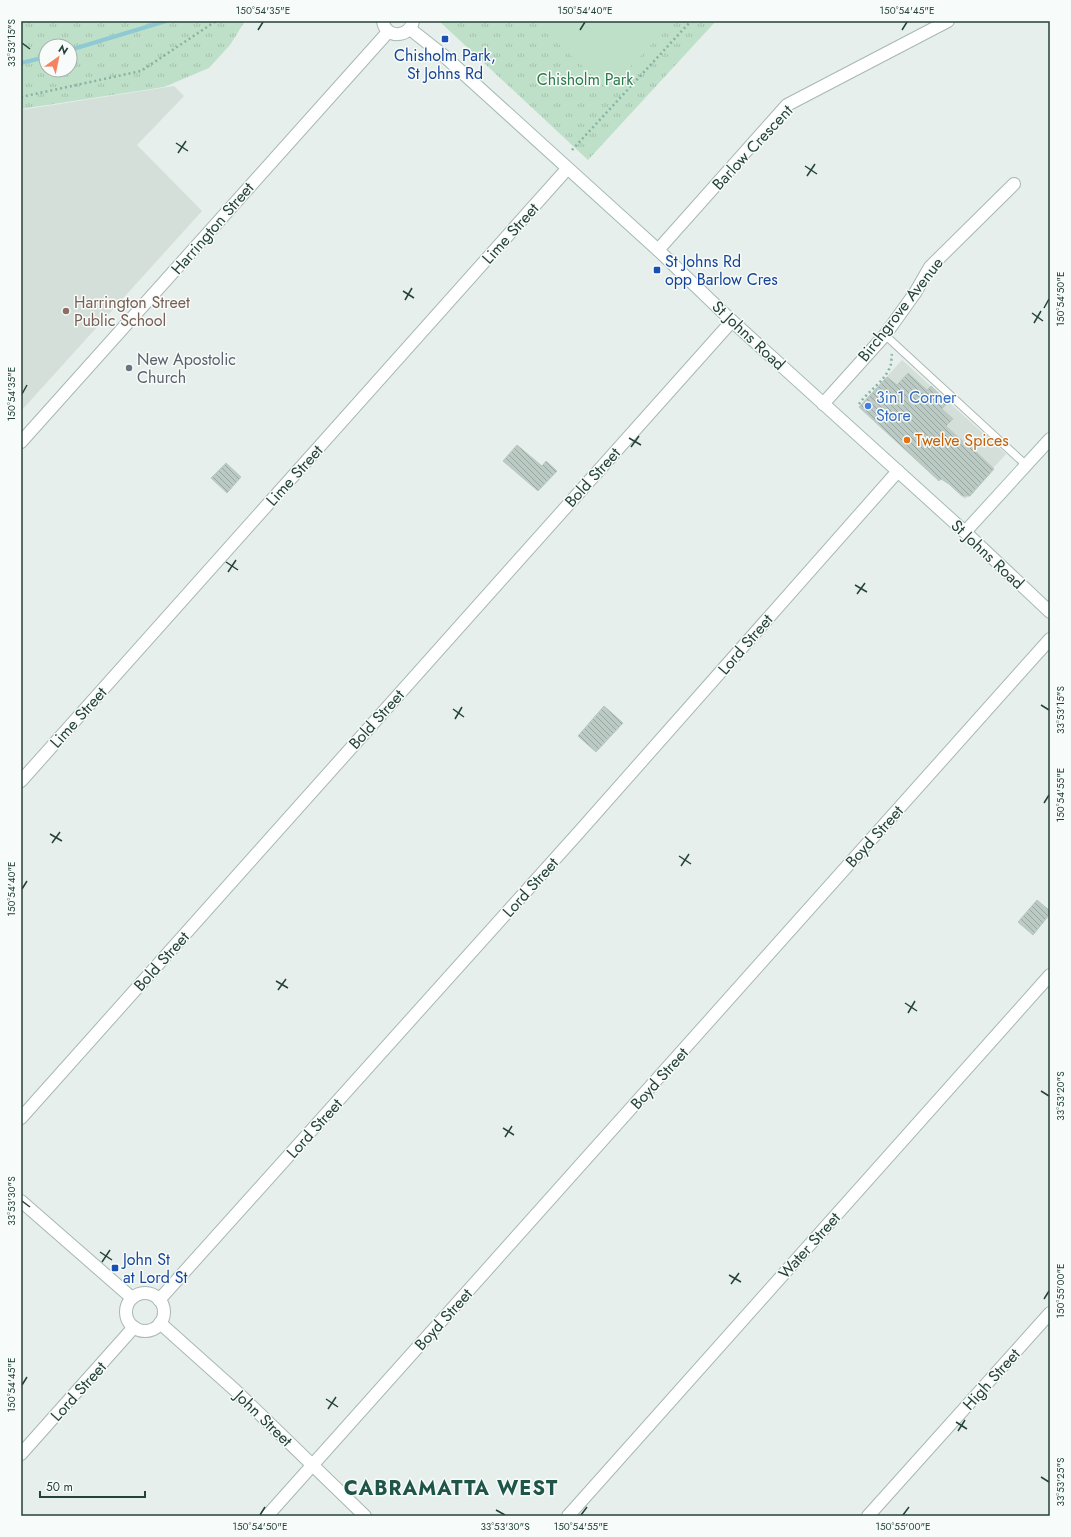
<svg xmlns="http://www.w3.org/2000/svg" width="1071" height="1537" viewBox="0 0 1071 1537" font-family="Jost,sans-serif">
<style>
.built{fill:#d4dfda}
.park{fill:url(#park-tufts);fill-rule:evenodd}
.pitch{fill:#bfe0c8}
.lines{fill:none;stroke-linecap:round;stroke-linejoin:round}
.stream{stroke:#8ec9d4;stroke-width:4}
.building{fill:url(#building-back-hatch);stroke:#b8c9c2}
.service-casing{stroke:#a8b8b2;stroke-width:9}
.minor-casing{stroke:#a8b8b2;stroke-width:14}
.tertiary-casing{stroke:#a8b8b2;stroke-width:14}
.secondary-casing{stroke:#a4bbb3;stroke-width:14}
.path{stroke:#86b3a5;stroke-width:2.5;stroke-dasharray:2 3;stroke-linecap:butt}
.service{stroke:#fff;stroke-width:7}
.minor{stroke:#fff;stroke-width:12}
.tertiary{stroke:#fff;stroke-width:12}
.secondary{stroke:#fff;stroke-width:12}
.ticks{fill:none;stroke:#24423a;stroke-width:1.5}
.transit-dot{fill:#1a4fb4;stroke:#f7fbf9;stroke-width:1.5}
.education-dot{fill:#8d6e63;stroke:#f7fbf9;stroke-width:1.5}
.worship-dot{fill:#6b7280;stroke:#f7fbf9;stroke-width:1.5}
.shop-dot{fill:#3f7fe0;stroke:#f7fbf9;stroke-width:1.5}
.food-dot{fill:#e8710a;stroke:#f7fbf9;stroke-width:1.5}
.labels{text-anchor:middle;stroke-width:3;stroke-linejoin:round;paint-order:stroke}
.transit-label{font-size:16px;fill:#164399;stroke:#f7fbf9;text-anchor:start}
.park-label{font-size:16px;fill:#2d7a4b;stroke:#f7fbf9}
.street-label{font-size:16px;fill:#24423a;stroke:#f7fbf9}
.education-label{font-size:16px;fill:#785e54;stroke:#f7fbf9;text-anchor:start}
.worship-label{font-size:16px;fill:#5b616d;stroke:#f7fbf9;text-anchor:start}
.shop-label{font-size:16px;fill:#366cbe;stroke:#f7fbf9;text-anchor:start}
.food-label{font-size:16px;fill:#c56008;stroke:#f7fbf9;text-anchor:start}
.district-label{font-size:20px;font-weight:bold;letter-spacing:1px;fill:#1f5548;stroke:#f7fbf9}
.neatline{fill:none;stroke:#24423a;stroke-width:1.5}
.ticks-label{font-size:10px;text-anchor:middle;fill:#24423a}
</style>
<defs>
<pattern id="park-tufts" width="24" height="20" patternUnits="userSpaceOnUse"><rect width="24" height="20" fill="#bfe0c8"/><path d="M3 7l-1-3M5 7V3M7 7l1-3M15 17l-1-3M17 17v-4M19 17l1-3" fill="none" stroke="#a4c1ad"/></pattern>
<pattern id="building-back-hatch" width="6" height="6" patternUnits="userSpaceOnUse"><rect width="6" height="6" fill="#bbcac4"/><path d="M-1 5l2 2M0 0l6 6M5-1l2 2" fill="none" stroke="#98a6a0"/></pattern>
</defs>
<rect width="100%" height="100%" fill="#e6efeb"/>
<g class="built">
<path d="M174 86 184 96 137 145 202 211 21 411V110Z"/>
<path d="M902 360 1006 454 965 499 862 404Z"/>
</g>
<g class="park">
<path d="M21 21H245L230 45 209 68 164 87 21 109ZM46 46H70V70H46Z"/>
<path d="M439 21H716L588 160Z"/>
</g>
<path class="pitch" d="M534 21H674L608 90Z"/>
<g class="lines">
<g class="stream">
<path d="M70 50 166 21"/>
<path d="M21 63 46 57"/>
</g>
</g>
<g class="building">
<path d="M908 373 927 390 931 386 948 402 942 409 953 419 946 426 970 448 971 447 994 469 970 496H962L949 484 941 479 939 481 859 407 887 377 897 385Z"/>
<path d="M517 445 542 466 546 461 557 471 538 491 503 461Z"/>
<path d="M226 463 241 477 227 493 211 478Z"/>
<path d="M604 706 623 723 596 752 578 736Z"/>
<path d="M1037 900 1050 911V914L1033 935 1018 922Z"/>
</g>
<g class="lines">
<defs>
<path id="service" d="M885 335 1026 465"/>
<g id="minor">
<path d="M658 250 787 105 948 21"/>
<path d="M823 404 885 335 915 293 930 267 1014 184"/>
<path d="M21 781 567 169"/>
<path d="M21 1118 732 321"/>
<path d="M159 1300 580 831 898 471"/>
<path d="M267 1516 1050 639"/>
<path d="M568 1516 1050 975"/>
<path d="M868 1516 1050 1313"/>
</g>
<g id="tertiary">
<path d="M21 442 388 32"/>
<path d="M21 1201 132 1298"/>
<circle cx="145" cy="1312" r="19"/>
<path d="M160 1323 236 1391 365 1516"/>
<path d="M21 1454 134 1327"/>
</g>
<g id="secondary">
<path d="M383 21C385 39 410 38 413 21"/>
<path d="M410 29 443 55 658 250 732 321 965 532 1050 612"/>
<path d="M965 532 1050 439"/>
</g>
</defs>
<use href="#service" class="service-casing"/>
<use href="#minor" class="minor-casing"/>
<use href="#tertiary" class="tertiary-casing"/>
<use href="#secondary" class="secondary-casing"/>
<g class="path">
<path d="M21 97 141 71 216 21"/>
<path d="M572 150 691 21"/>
<path d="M859 404C868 391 884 382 890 367 892 363 891 358 892 354"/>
</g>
<use href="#service" class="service"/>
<use href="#minor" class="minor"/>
<use href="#tertiary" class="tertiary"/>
<use href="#secondary" class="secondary"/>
</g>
<path class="ticks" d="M258 30 263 22M580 30 585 22M902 30 907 22M22 43 30 49M176 143 188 151M178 153 186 141M805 166 817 174M807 176 815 164M403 291 414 298M405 300 412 288M1044 308 1049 299M1032 313 1043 321M1034 323 1041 311M22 394 27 385M629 438 641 445M631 447 639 436M226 562 238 570M228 572 236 560M855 585 867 592M857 594 865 583M1041 705 1049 710M453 709 464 717M455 719 462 707M1044 803 1049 795M50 834 62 841M52 843 60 832M679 856 691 864M681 866 689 854M22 889 27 881M276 981 288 988M278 990 286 979M905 1003 917 1011M908 1013 915 1001M1041 1091 1049 1096M503 1128 514 1135M505 1137 512 1126M22 1201 30 1207M100 1252 112 1260M102 1262 110 1250M729 1275 741 1282M731 1284 739 1273M1044 1299 1049 1291M22 1385 27 1377M326 1399 338 1407M328 1409 336 1397M956 1422 967 1429M958 1431 965 1420M1041 1477 1049 1482M496 1510 505 1515M260 1515 265 1507M581 1515 587 1507M903 1515 909 1507"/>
<g class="transit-dot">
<rect x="441" y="35" width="8" height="8" rx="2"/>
<rect x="653" y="266" width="8" height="8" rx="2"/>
<rect x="111" y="1264" width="8" height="8" rx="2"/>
</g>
<circle class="education-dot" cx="66" cy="311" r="4"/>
<circle class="worship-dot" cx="129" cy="368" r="4"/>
<circle class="shop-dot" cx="868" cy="406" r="4"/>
<circle class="food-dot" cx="907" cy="440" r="4"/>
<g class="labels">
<g class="transit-label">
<text x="445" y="61" text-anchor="middle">Chisholm Park,<tspan x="445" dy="18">St Johns Rd</tspan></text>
<text x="665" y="267">St Johns Rd<tspan x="665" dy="18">opp Barlow Cres</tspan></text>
<text x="123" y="1265">John St<tspan x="123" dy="18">at Lord St</tspan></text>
</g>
<g class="park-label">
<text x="585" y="85">Chisholm Park</text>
</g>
<g class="street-label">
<text transform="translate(752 147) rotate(-47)" y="6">Barlow Crescent</text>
<text transform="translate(212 228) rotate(-49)" y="6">Harrington Street</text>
<text transform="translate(510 233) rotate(-48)" y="6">Lime Street</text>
<text transform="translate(900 309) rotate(-52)" y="6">Birchgrove Avenue</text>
<text transform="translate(749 335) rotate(43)" y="6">St Johns Road</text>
<text transform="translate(294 475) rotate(-48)" y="6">Lime Street</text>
<text transform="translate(592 477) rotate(-48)" y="6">Bold Street</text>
<text transform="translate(988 554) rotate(43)" y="6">St Johns Road</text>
<text transform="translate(745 644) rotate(-49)" y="6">Lord Street</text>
<text transform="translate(78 717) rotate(-48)" y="6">Lime Street</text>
<text transform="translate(376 719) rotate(-48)" y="6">Bold Street</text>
<text transform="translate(874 836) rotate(-48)" y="6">Boyd Street</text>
<text transform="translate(530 887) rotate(-48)" y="6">Lord Street</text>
<text transform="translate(161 961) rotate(-48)" y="6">Bold Street</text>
<text transform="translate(659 1078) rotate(-48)" y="6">Boyd Street</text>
<text transform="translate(314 1128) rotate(-48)" y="6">Lord Street</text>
<text transform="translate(809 1245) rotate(-48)" y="6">Water Street</text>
<text transform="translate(443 1319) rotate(-48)" y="6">Boyd Street</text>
<text transform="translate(991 1379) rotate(-48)" y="6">High Street</text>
<text transform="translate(78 1391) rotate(-48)" y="6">Lord Street</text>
<text transform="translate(264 1418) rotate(44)" y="6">John Street</text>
</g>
<g class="education-label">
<text x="74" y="308">Harrington Street<tspan x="74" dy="18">Public School</tspan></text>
</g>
<g class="worship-label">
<text x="137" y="365">New Apostolic<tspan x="137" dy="18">Church</tspan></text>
</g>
<g class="shop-label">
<text x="876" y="403">3in1 Corner<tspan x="876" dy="18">Store</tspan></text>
</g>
<g class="food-label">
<text x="915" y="446">Twelve Spices</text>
</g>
<g class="district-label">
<text x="451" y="1495">CABRAMATTA WEST</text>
</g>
</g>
<rect width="1071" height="1537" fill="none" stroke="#f7fbf9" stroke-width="44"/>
<g transform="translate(58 58) rotate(33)"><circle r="19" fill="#f7fbf9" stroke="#a3b1ad"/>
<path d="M0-3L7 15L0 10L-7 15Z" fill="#f4845f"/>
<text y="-6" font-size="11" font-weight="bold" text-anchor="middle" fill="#24423a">N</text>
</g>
<path d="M40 1491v6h105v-6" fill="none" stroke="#24423a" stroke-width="2"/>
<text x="46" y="1491" font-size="12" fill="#24423a" stroke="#f7fbf9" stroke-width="3" paint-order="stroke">50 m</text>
<rect x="22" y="22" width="1027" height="1493" class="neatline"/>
<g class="ticks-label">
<text x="263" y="14">150°54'35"E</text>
<text x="585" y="14">150°54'40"E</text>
<text x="907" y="14">150°54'45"E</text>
<text transform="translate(11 43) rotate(-90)" y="4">33°53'15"S</text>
<text transform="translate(1060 299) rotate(-90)" y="4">150°54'50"E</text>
<text transform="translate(11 394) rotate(-90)" y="4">150°54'35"E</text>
<text transform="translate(1060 710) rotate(-90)" y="4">33°53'15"S</text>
<text transform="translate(1060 795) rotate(-90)" y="4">150°54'55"E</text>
<text transform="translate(11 889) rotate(-90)" y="4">150°54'40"E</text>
<text transform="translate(1060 1096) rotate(-90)" y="4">33°53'20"S</text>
<text transform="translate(11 1201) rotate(-90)" y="4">33°53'30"S</text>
<text transform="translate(1060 1291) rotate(-90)" y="4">150°55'00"E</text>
<text transform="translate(11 1385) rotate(-90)" y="4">150°54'45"E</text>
<text transform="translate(1060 1482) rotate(-90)" y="4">33°53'25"S</text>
<text x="260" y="1530">150°54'50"E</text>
<text x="505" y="1530">33°53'30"S</text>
<text x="581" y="1530">150°54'55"E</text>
<text x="903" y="1530">150°55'00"E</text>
</g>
</svg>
